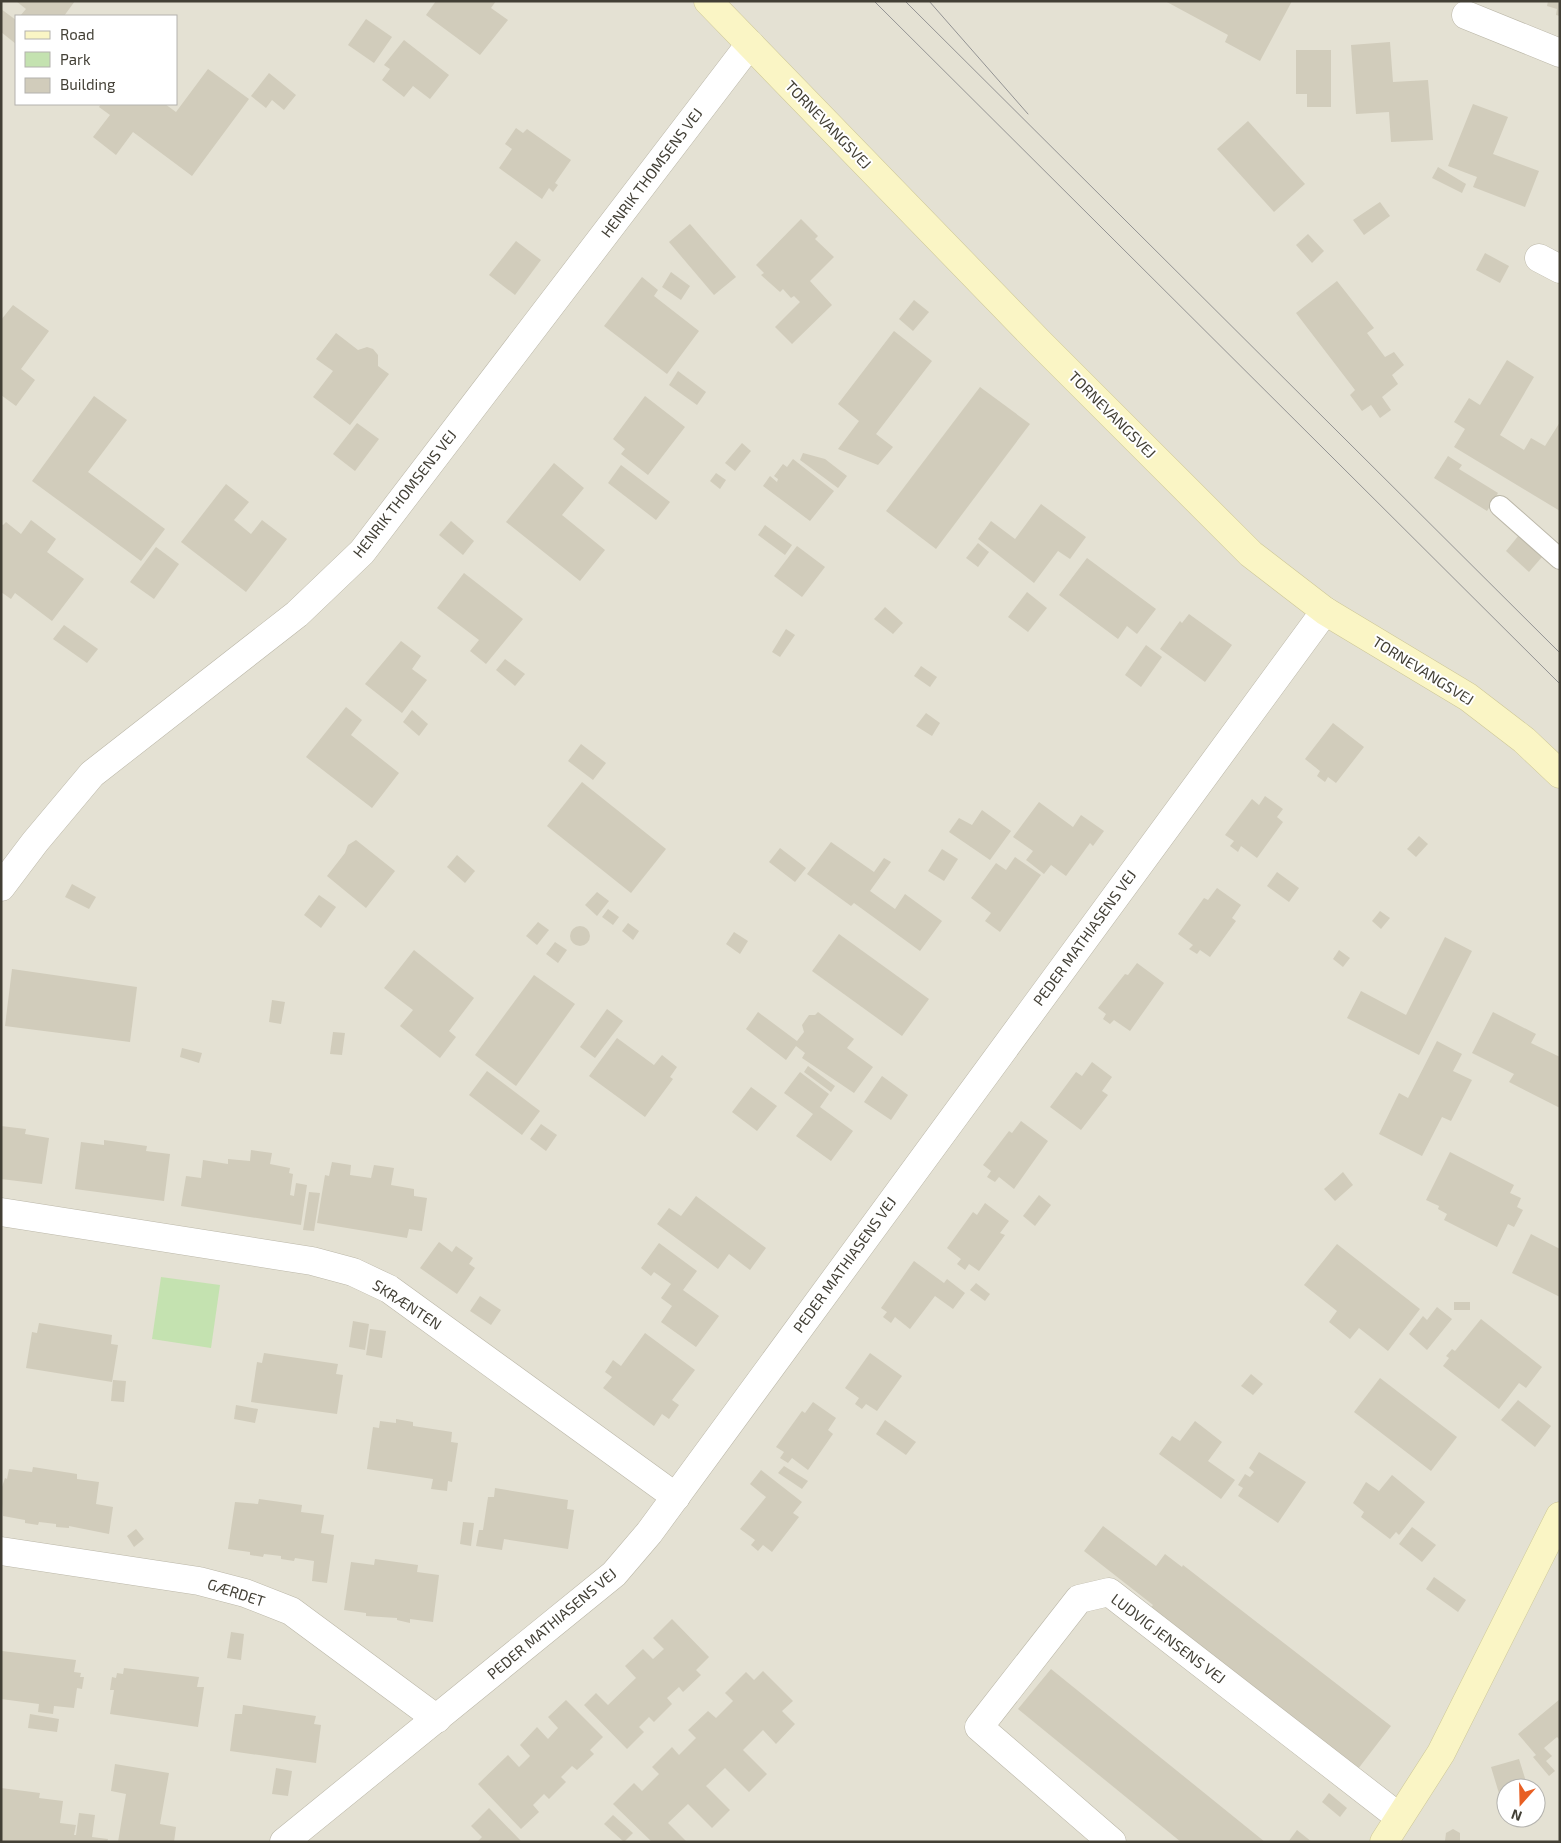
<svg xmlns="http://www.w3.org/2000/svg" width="1561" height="1843" viewBox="0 0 1561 1843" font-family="'Exo 2',sans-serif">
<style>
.residential{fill:#e4e1d3;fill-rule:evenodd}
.green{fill:#c4e2b0}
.building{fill:#d1ccbb}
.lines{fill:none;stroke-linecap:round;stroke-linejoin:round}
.lane-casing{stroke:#bbb7a8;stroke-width:22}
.street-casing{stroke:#bbb7a8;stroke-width:29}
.secondary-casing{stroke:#cdc797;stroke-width:29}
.lane{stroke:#fff;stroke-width:20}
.street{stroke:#fff;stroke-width:28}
.secondary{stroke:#faf5c5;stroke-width:28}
.tram{stroke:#939393;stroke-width:1}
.labels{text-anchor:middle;stroke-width:4;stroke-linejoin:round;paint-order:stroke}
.street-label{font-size:15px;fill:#423f35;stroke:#fff}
</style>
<rect width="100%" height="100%" fill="#f0efe4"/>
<path class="residential" d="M1 1H1560V1842H1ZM16 16H176V104H16ZM1506 1788H1536V1818H1506Z"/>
<path class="green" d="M161 1277 220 1285 211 1348 152 1339Z"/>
<g class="building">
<path d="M16 1H75L64 16H20L26 9Z"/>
<path d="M436 1H496L491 8 508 20 480 55 426 15Z"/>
<path d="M1165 1H1292L1260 61 1225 42 1228 35Z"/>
<path d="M1548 1H1560V16L1556 15 1557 9 1547 6Z"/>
<path d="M1 9 16 20V44L1 32Z"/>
<path d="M366 19 392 37 374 63 348 45Z"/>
<path d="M404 40 449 75 430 99 413 86 404 97 382 80 390 69 384 65Z"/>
<path d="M1390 42 1393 82 1428 80 1433 140 1391 142 1389 112 1356 114 1351 45Z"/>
<path d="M1296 50H1331V107H1307V94H1296Z"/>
<path d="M208 69 249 99 192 176 133 132 116 155 93 137 110 115 99 107 101 104H165L176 112Z"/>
<path d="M269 73 296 95 284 110 272 100 266 108 251 96Z"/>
<path d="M1473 104 1508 117 1493 154 1539 171 1525 207 1473 187 1477 177 1448 166Z"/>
<path d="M1248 121 1305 184 1274 212 1217 149Z"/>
<path d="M516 128 523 133 527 129 571 160 555 183 558 185 553 192 549 188 542 199 499 168 512 149 505 144Z"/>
<path d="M1438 167 1466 184 1462 193 1432 178Z"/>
<path d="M1380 202 1390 216 1364 235 1353 220Z"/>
<path d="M801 219 818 236 815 239 834 257 810 281 832 305 792 344 775 327 800 302 794 296 791 298 783 289 780 292 761 275 764 273 756 265Z"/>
<path d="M690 224 736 277 714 295 669 242Z"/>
<path d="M1308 234 1324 251 1312 263 1296 245Z"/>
<path d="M516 241 541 260 515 295 489 275Z"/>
<path d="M1485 253 1509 266 1500 283 1476 270Z"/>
<path d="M671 272 690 286 681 300 662 287Z"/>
<path d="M642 277 658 290 654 296 699 331 667 374 604 326Z"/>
<path d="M1337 281 1374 328 1367 333 1385 357 1394 352 1404 365 1392 375 1398 384 1382 397 1391 410 1380 418 1371 405 1362 411 1350 395 1355 390 1296 313Z"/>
<path d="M914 300 929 312 913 331 899 319Z"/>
<path d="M13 305 49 331 21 369 35 380 16 406 1 395V320Z"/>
<path d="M894 331 932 361 876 434 893 447 878 465 838 449 859 421 838 404Z"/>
<path d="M336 333 358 350 367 347 373 349 378 355V366L389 374 350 425 313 397 333 371 316 359Z"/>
<path d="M1507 360 1534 377 1500 435 1524 450 1531 438 1545 446 1560 422V511L1454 447 1465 429 1454 422 1469 398 1480 405Z"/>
<path d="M678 371 706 392 697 405 669 385Z"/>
<path d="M980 387 1030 424 936 549 886 511Z"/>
<path d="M94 396 127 420 88 472 165 529 141 561 32 481Z"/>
<path d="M645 396 685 427 648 475 621 454 625 449 613 439Z"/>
<path d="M357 423 379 439 355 471 333 454Z"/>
<path d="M742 443 751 451 735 471 725 463Z"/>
<path d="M803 453 825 459 847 476 838 488 800 460Z"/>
<path d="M1448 456 1462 465 1459 469 1498 493 1487 511 1434 478Z"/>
<path d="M793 459 834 491 810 521 763 486 770 476 777 482 778 479 774 476 783 464 787 467Z"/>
<path d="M554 463 584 488 562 515 605 550 580 581 506 522Z"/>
<path d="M621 465 670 502 656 520 608 483Z"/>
<path d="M716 473 726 480 720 489 710 481Z"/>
<path d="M226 484 249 502 234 520 251 534 262 520 287 539 246 592 181 542Z"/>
<path d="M1041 504 1086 537 1070 559 1058 551 1034 583 978 539 991 521 1015 539Z"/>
<path d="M31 520 56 539 47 552 84 579 52 621 15 593 11 599 1 592V524L3 525 6 522 21 534Z"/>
<path d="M451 521 474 541 463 555 439 535Z"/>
<path d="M765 525 792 545 785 555 758 535Z"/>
<path d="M1519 535 1542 557 1529 572 1506 551Z"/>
<path d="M978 543 989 552 978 567 966 558Z"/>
<path d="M797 546 825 567 802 597 774 576Z"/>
<path d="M156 547 179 564 154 599 130 582Z"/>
<path d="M1087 558 1156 609 1137 634 1127 626 1118 639 1059 595Z"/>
<path d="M464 573 523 619 486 664 470 651 479 640 437 608Z"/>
<path d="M1027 592 1047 608 1028 632 1008 617Z"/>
<path d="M885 607 903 623 893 634 874 619Z"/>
<path d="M1189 614 1232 645 1205 682 1160 649 1180 621 1182 623Z"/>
<path d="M64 625 98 649 87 663 53 639Z"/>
<path d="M786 629 795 635 780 657 772 652Z"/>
<path d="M401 641 421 656 412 669 427 680 402 713 365 684Z"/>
<path d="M1146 645 1162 657 1141 687 1125 675Z"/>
<path d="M505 659 525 674 515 686 496 670Z"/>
<path d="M921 666 937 677 930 687 914 676Z"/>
<path d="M346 707 362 720 351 735 399 773 372 808 306 757Z"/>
<path d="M412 710 428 724 419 736 403 722Z"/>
<path d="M926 713 940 723 932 736 916 726Z"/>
<path d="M1333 723 1364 747 1336 783 1328 777 1325 782 1317 776 1320 771 1305 759Z"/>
<path d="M581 744 606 763 593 780 568 761Z"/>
<path d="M582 782 666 849 631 893 547 826Z"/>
<path d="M1265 796 1283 809 1277 817 1283 822 1257 858 1241 846 1238 852 1230 846 1234 841 1225 835 1252 799 1259 805Z"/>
<path d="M1039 802 1073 827 1081 815 1104 831 1093 846 1090 843 1066 876 1051 865 1044 874 1026 860 1033 851 1013 837Z"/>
<path d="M982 810 1011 831 990 860 949 832 959 818 972 825Z"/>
<path d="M1419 836 1428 844 1416 857 1407 849Z"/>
<path d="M356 840 395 871 366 908 327 876 345 853 348 845Z"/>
<path d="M831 842 874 872 884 858 891 862 870 891 895 909 905 894 942 921 920 951 854 903 851 906 807 874Z"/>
<path d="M780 848 806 868 795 882 769 862Z"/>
<path d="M942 849 958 859 944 881 928 871Z"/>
<path d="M457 855 475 871 465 883 447 867Z"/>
<path d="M1015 857 1041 875 1000 932 985 921 991 913 971 898 996 863 1006 870Z"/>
<path d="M1277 872 1299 888 1289 902 1267 886Z"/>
<path d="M72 884 96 897 89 909 65 897Z"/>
<path d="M1217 888 1241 905 1232 918 1236 921 1210 957 1200 950 1197 954 1189 949 1193 945 1178 934 1204 898 1208 900Z"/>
<path d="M597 892 609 901 597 916 585 905Z"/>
<path d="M319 895 336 907 321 928 304 915Z"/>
<path d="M608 909 619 917 613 925 602 917Z"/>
<path d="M1380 911 1390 918 1381 929 1372 921Z"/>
<path d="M538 922 549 930 537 945 526 936Z"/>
<path d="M628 923 639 931 633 940 622 931Z"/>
<circle cx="580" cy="936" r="10"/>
<path d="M734 932 748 941 740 954 726 944Z"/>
<path d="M839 934 929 999 902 1036 812 971Z"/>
<path d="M1445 937 1472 951 1419 1055 1347 1018 1361 991 1406 1015Z"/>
<path d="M555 942 567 950 558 963 546 954Z"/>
<path d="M414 950 474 998 449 1031 456 1037 440 1058 400 1026 413 1010 384 988Z"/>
<path d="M1339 950 1350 958 1343 967 1333 959Z"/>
<path d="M1137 963 1164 983 1130 1031 1114 1020 1110 1024 1103 1019 1106 1014 1098 1008 1125 974 1128 975Z"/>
<path d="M12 969 137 987 130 1042 5 1026Z"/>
<path d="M534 975 575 1004 516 1086 475 1055Z"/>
<path d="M272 1000 285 1002 281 1024 269 1022Z"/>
<path d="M607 1009 623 1021 595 1058 580 1047Z"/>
<path d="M758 1012 797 1041 804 1032 802 1025 809 1015H815L818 1012 854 1039 847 1048 873 1067 854 1093 802 1058 805 1053 796 1046 786 1060 746 1029Z"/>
<path d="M1493 1012 1536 1034 1531 1043 1560 1057V1108L1509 1082 1514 1074 1472 1053Z"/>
<path d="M333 1032 345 1033 342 1055 330 1054Z"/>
<path d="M617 1038 654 1065 662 1055 677 1067 670 1077 673 1079 645 1117 589 1076Z"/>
<path d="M1437 1041 1462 1054 1453 1071 1472 1080 1451 1121 1442 1117 1422 1156 1379 1134 1399 1093 1408 1098Z"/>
<path d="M182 1048 202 1053 199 1063 180 1057Z"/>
<path d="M1092 1062 1112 1077 1102 1091 1108 1095 1081 1130 1050 1107 1076 1072 1082 1076Z"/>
<path d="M808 1066 835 1086 831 1092 804 1072Z"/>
<path d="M487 1071 540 1111 522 1135 469 1095Z"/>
<path d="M800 1072 829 1094 820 1107 853 1131 831 1161 796 1136 813 1114 784 1093Z"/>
<path d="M882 1076 908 1095 891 1120 864 1102Z"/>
<path d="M751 1087 777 1106 757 1131 732 1112Z"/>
<path d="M1021 1121 1048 1141 1014 1189 999 1177 995 1182 987 1177 991 1171 983 1165 1009 1131 1012 1133Z"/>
<path d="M541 1124 557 1135 546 1151 530 1139Z"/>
<path d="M1 1126 26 1129 25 1134 49 1138 42 1184 1 1179Z"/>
<path d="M104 1140 147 1146 146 1151 170 1154 164 1201 75 1189 81 1142 104 1145Z"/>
<path d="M251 1150 272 1153 270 1164 290 1168 289 1173 293 1174 290 1195 294 1196 296 1183 307 1185 301 1225 181 1206 186 1176 201 1178 203 1160 228 1164V1159L250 1161Z"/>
<path d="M1450 1152 1514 1185 1510 1193 1521 1198 1517 1207 1523 1210 1514 1227 1508 1224 1497 1247 1444 1220 1447 1214 1438 1209 1439 1206 1426 1200Z"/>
<path d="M332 1162 351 1165 350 1175 371 1178 374 1165 394 1168 391 1185 414 1189V1196L427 1198 422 1231 409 1229 407 1238 317 1223 325 1175 329 1176Z"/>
<path d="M1343 1172 1353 1185 1335 1201 1324 1189Z"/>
<path d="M309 1192 320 1193 314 1231 303 1230Z"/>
<path d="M1039 1195 1051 1205 1035 1226 1023 1216Z"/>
<path d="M696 1196 766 1248 750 1270 729 1254 718 1269 657 1224 669 1208 681 1216Z"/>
<path d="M985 1203 1009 1221 1000 1233 1005 1235 979 1271 969 1264 965 1270 957 1264 961 1259 947 1248 973 1212 977 1215Z"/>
<path d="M1531 1234 1560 1249V1297L1512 1273Z"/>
<path d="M439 1242 452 1252 456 1246 473 1258 469 1264 475 1268 457 1294 420 1268Z"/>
<path d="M659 1243 697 1271 683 1290 719 1316 696 1347 661 1322 672 1306 661 1298 671 1284 654 1272 651 1276 641 1268Z"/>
<path d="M1337 1244 1420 1309 1388 1351 1359 1328 1350 1339 1329 1322 1337 1311 1304 1285Z"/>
<path d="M914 1261 944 1283 947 1279 965 1293 953 1309 935 1296 910 1329 895 1317 891 1323 883 1317 887 1312 881 1308Z"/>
<path d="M976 1283 990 1294 985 1301 970 1290Z"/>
<path d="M480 1296 501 1310 491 1325 470 1311Z"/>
<rect x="1454" y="1302" width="16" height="8"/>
<path d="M1437 1307 1452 1319 1427 1350 1409 1334 1423 1316 1427 1320Z"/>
<path d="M1481 1319 1542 1367 1526 1388 1519 1383 1499 1409 1443 1366 1449 1358 1446 1356 1452 1349 1455 1351Z"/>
<path d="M353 1321 369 1324 365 1350 349 1347Z"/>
<path d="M39 1323 112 1335 111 1344 118 1345 112 1382 26 1368 32 1332 37 1333Z"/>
<path d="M370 1329 386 1331 382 1358 366 1355Z"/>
<path d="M645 1333 695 1370 672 1400 679 1405 669 1419 662 1414 654 1426 603 1388 612 1377 605 1372 613 1360 621 1366Z"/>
<path d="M264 1353 338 1364 336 1374 343 1375 337 1414 251 1402 257 1362 262 1363Z"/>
<path d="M870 1353 902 1376 877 1411 866 1404 862 1409 855 1404 859 1398 845 1388Z"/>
<path d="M1251 1374 1263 1384 1253 1395 1241 1386Z"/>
<path d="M1380 1378 1457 1437 1431 1471 1354 1412Z"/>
<path d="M113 1380 126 1381 124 1402 111 1401Z"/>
<path d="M1518 1400 1551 1426 1535 1447 1501 1420Z"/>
<path d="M813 1402 836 1418 828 1430 833 1434 808 1470 792 1458 788 1463 780 1458 784 1452 776 1447 802 1411 805 1413Z"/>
<path d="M236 1405 258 1409 255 1423 234 1419Z"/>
<path d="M396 1419 413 1422V1426L452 1432 451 1442 458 1443 452 1482 448 1481 447 1491 431 1489 433 1479 367 1469 373 1427 379 1428 380 1421 396 1423Z"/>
<path d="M885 1420 916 1442 906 1455 876 1434Z"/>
<path d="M1195 1421 1222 1442 1208 1461 1235 1480 1221 1499 1159 1454 1172 1436 1180 1441Z"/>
<path d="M1259 1452 1306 1482 1278 1523 1238 1496 1243 1488 1238 1485 1245 1474 1250 1477 1254 1472 1249 1468Z"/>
<path d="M784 1466 808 1481 802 1489 778 1473Z"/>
<path d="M33 1467 77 1474V1479L99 1482 96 1504 113 1507 109 1534 69 1526V1528L56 1527V1524L39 1522 38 1525 25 1523V1520L3 1516 1 1490 5 1478 7 1479 9 1469 32 1472Z"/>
<path d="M761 1470 802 1502 793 1513 799 1517 772 1552 763 1545 758 1551 751 1545 755 1540 740 1529 766 1497 750 1484Z"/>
<path d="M1392 1475 1425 1502 1399 1535 1396 1532 1390 1539 1361 1517 1364 1512 1353 1503 1366 1482 1379 1491Z"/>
<path d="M495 1488 568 1500 567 1509 574 1510 568 1549 504 1539 502 1550 476 1546 479 1530H483L488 1497H494Z"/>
<path d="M259 1499 302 1505 301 1512 324 1515 321 1533 334 1535 327 1583 312 1581 314 1561 295 1558 294 1561 281 1559V1556L264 1554 263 1557 250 1555V1552L228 1549 235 1502 258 1504Z"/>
<path d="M463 1522 474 1523 471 1546 460 1544Z"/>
<path d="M1103 1526 1156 1566 1165 1554 1182 1567 1183 1565 1391 1726 1358 1769 1150 1609 1153 1605 1084 1551Z"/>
<path d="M1412 1527 1436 1545 1422 1562 1399 1544Z"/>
<path d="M136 1529 144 1539 134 1547 127 1536Z"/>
<path d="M375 1559 418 1565 417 1572 439 1575 433 1622 410 1619V1623L397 1620V1618L366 1616V1613L344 1610 351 1562 374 1565Z"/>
<path d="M1434 1577 1466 1600 1458 1612 1426 1589Z"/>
<path d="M672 1619 709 1657 696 1670 701 1675 683 1692 679 1687 667 1698 672 1704 654 1722 649 1717 639 1727 644 1732 627 1749 584 1705 596 1693 608 1705 636 1678 625 1666 643 1649 653 1659 664 1649 653 1638Z"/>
<path d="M231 1632 244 1634 241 1660 227 1658Z"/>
<path d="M2 1651 76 1660 74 1672 81 1673 80 1677H84L82 1689 77 1688 74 1708 54 1706 53 1714 38 1712 39 1704 1 1699Z"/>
<path d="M124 1668 199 1677 197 1687H204L198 1727 110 1714 114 1690H110L112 1677 116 1678 117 1673 123 1674Z"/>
<path d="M1051 1669 1265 1842H1181L1018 1709Z"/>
<path d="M763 1671 793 1701 782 1711 795 1724 776 1744 763 1730 743 1750 767 1774 749 1792 725 1768 706 1786 730 1810 712 1828 688 1804 668 1823 687 1842H652L613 1804 634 1783 642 1791 659 1774 652 1767 672 1747 679 1755 696 1738 688 1730 708 1711 716 1718 733 1701 725 1693 746 1672 754 1680Z"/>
<path d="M1560 1699V1740L1557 1737 1544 1748 1552 1756 1546 1761 1555 1771 1549 1776 1533 1757 1536 1755 1518 1734Z"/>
<path d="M566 1700 603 1737 590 1750 594 1754 577 1770 572 1766 561 1777 566 1782 549 1799 544 1794 533 1805 539 1812 521 1829 478 1784 508 1755 519 1767 530 1756 520 1745 537 1727 548 1739 558 1728 548 1717Z"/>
<path d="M243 1705 316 1716 314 1724 321 1725 316 1763 230 1751 235 1714H242Z"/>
<path d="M30 1714 59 1719 57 1732 28 1728Z"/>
<path d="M1519 1759 1528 1788H1506V1798L1501 1800 1491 1767Z"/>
<path d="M115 1764 169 1773 160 1824 176 1827 174 1842H118L126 1794 111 1791Z"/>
<path d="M276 1768 292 1771 288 1796 272 1794Z"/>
<path d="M1 1788 40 1793 39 1798 63 1801 60 1823 76 1825 74 1835H76L79 1813 95 1815 92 1837 108 1839 107 1842H1Z"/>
<path d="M1329 1793 1347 1808 1340 1817 1322 1802Z"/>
<path d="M489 1808 522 1842H477L482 1837 471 1826Z"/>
<path d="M613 1815 633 1833 624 1842 604 1824Z"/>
<path d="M1453 1829 1460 1833V1842L1445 1841 1446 1833Z"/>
<path d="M1297 1830 1312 1842H1288Z"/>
</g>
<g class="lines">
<defs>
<path id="lane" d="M1500 506 1560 559"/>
<g id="street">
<path d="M1466 15 1560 53"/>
<path d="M1539 258 1560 269"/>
<path d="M1 887 35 842 92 774 297 614 362 552 750 44"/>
<path d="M1 1212 312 1261 353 1272 389 1289 676 1497"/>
<path d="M1 1551 199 1581 245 1593 291 1611 437 1719"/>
<path d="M284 1842 614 1574 649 1533 1325 611"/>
<path d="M1112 1842 979 1727 1079 1599 1109 1592 1399 1817"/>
</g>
<g id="secondary">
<path d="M708 1 1040 343 1251 554 1325 611 1468 697 1524 740 1560 774"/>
<path d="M1384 1842 1441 1753 1560 1516"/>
</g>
</defs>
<use href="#lane" class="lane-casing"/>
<use href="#street" class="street-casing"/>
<use href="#secondary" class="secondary-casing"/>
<use href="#lane" class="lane"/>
<use href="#street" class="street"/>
<use href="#secondary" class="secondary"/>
<g class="tram">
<path d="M874 1 1560 684"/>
<path d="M905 1 1560 653"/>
<path d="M929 1 1028 114"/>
</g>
</g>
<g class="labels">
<g class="street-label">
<text transform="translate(828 125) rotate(46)" y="5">TORNEVANGSVEJ</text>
<text transform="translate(652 173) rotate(-53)" y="5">HENRIK THOMSENS VEJ</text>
<text transform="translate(1112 415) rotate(45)" y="5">TORNEVANGSVEJ</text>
<text transform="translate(405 494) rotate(-52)" y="5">HENRIK THOMSENS VEJ</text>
<text transform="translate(1423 671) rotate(32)" y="5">TORNEVANGSVEJ</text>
<text transform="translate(1085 938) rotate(-54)" y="5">PEDER MATHIASENS VEJ</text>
<text transform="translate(845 1265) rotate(-54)" y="5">PEDER MATHIASENS VEJ</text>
<text transform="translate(407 1305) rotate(33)" y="5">SKRÆNTEN</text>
<text transform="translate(236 1593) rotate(18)" y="5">GÆRDET</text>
<text transform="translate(552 1624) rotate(-40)" y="5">PEDER MATHIASENS VEJ</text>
<text transform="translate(1168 1639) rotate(37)" y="5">LUDVIG JENSENS VEJ</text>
</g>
</g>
<rect width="1561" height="1843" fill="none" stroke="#423f35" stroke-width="5"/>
<rect x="15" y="15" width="162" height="90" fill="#ffffff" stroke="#b3b2ae"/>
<rect x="25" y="31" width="25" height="8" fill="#faf5c5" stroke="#b3b2ae"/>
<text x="60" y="40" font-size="15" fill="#423f35">Road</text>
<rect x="25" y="52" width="25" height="15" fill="#c4e2b0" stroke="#b3b2ae"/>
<text x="60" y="65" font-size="15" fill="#423f35">Park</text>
<rect x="25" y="78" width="25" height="15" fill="#d1ccbb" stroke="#b3b2ae"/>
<text x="60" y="90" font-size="15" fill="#423f35">Building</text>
<g transform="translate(1521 1803) rotate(200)"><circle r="24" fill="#ffffff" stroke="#b3b2ae"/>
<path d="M0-4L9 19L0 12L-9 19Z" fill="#e85f23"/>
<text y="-8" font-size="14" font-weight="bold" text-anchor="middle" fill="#423f35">N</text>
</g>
</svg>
